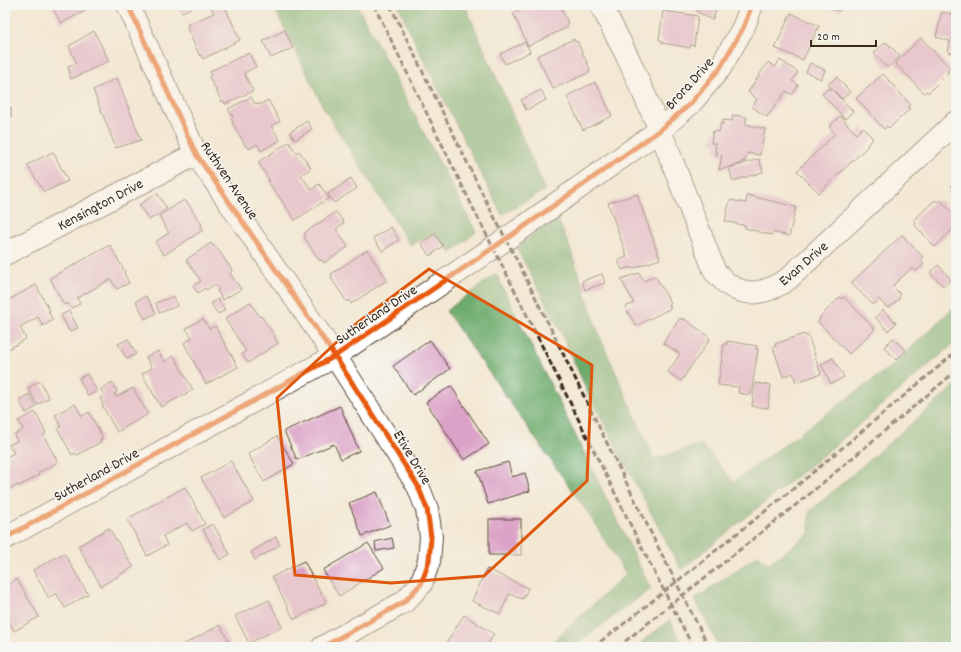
<svg xmlns="http://www.w3.org/2000/svg" width="961" height="652" viewBox="0 0 961 652" font-family="Dekko,sans-serif">
<style>
.forest{fill:#6dab6c;stroke:#546a45}
.building{fill:#dba1c6}
.lines{fill:none;stroke-linecap:round;stroke-linejoin:round}
.street-casing{stroke:#574639;stroke-width:24}
.street{stroke:#fff;stroke-width:22}
.rail{stroke:#3b2a1e;stroke-width:3;stroke-dasharray:6 3;stroke-linecap:butt}
.cycleway-casing{stroke:#f6f6f2;stroke-width:8}
.cycleway{stroke:#e8590c;stroke-width:5}
.marked{fill:none;stroke:#df570d;stroke-width:3;stroke-linejoin:round}
.labels{text-anchor:middle;stroke-width:3;stroke-linejoin:round;paint-order:stroke}
.street-label{font-size:15px;fill:#3b2a1e;stroke:#f6f6f2}
</style>
<rect width="100%" height="100%" fill="#f6f6f2"/>
<filter id="ink" filterUnits="userSpaceOnUse"><feTurbulence type="fractalNoise" baseFrequency=".025" numOctaves="2"/><feDisplacementMap in="SourceGraphic" scale="8" xChannelSelector="R" yChannelSelector="G"/><feConvolveMatrix kernelMatrix="1 2 1 2 8 2 1 2 1" color-interpolation-filters="sRGB"/></filter>
<filter id="wash" filterUnits="userSpaceOnUse"><feTurbulence type="fractalNoise" baseFrequency=".012" numOctaves="4" result="noise"/><feDisplacementMap in="SourceGraphic" scale="16" xChannelSelector="R" yChannelSelector="G"/><feGaussianBlur stdDeviation="0.9" result="paint"/><feColorMatrix in="noise" values="0 0 0 0 0 0 0 0 0 0 0 0 0 0 0 0 0 1.4 0 .05"/><feComposite in="paint" operator="in"/></filter>
<g filter="url(#wash)">
<rect width="100%" height="100%" fill="#f3e8d3"/>
<g class="forest">
<path d="M273 5H357L476 232 451 253 435 233 410 245 324 109Z"/>
<path d="M398 5H465L545 190 502 215 420 53Z"/>
<path d="M557 217 570 248 600 337 654 459 701 444 734 482 894 364 956 305V342L839 442 681 570 589 395 558 326 516 247Z"/>
<path d="M496 274 651 589 572 647H547L626 574 590 516 446 311Z"/>
<path d="M956 385V647H719L695 599 758 555 768 564 809 534V512Z"/>
<path d="M670 620 683 647H635Z"/>
</g>
<g id="blocks">
<g class="building">
<path d="M51 5H82L85 11 61 23Z"/>
<path d="M177 5H197L182 12Z"/>
<path d="M212 5H235L226 9 240 40 203 59 201 55 200 56 187 29 189 28 187 25 214 13 210 6Z"/>
<path d="M530 5H560L568 23H567L568 27 528 46 513 13Z"/>
<path d="M700 5H704L716 11 712 20 696 11Z"/>
<path d="M819 5H844L841 7 840 11Z"/>
<path d="M663 11 698 16 694 46 691 45 690 48 662 43 663 41 659 40Z"/>
<path d="M942 12 956 15V54L948 52 950 41 936 37Z"/>
<path d="M791 13 819 26 803 60 775 48Z"/>
<path d="M285 30 293 48 271 58 263 41Z"/>
<path d="M94 31 109 61 71 79 68 66 76 63 69 46Z"/>
<path d="M921 38 950 68 947 71 949 72 928 93 927 91 924 93 895 63Z"/>
<path d="M574 39 575 42 577 41 590 69 589 70 590 72 553 89 537 56Z"/>
<path d="M525 42 530 52 505 64 500 54Z"/>
<path d="M886 42 900 56 887 68 874 53Z"/>
<path d="M249 53 256 67 244 73 253 91 225 104 224 101 222 102 209 77 211 76 210 71Z"/>
<path d="M780 60 798 72 792 81 798 85 792 95 786 91 767 117 752 107 757 99 748 92 768 62 775 67Z"/>
<path d="M810 63 825 70 821 79 806 72Z"/>
<path d="M883 74 911 105 908 107 910 109 889 128 887 126 884 129 856 98Z"/>
<path d="M837 77 850 92 842 99 828 84Z"/>
<path d="M117 78 141 140 116 148 93 90Z"/>
<path d="M595 82 597 87 598 86 612 116 583 130 567 96Z"/>
<path d="M830 88 853 111 845 119 822 94Z"/>
<path d="M541 90 546 100 526 110 521 100Z"/>
<path d="M251 97 255 104 258 103 259 105 268 100 280 121 271 126 280 140 261 151 257 144 249 149 247 146 246 147 232 122 233 121 231 118 233 117 228 109Z"/>
<path d="M5 108H11V117L5 118Z"/>
<path d="M733 115 747 117 745 124 765 129 760 155 747 153 745 162 742 161V163L719 170 722 156 716 155 717 152H715L716 144 711 143 713 131 719 132 721 123 723 124V120L732 121Z"/>
<path d="M840 116 856 134 863 127 873 139 867 145 868 146 819 193 797 171 835 134 829 127Z"/>
<path d="M307 121 312 129 295 140 290 132Z"/>
<path d="M289 142 296 153 299 151 311 168 301 175 311 190 319 184 329 198 295 220 268 181H270L258 162Z"/>
<path d="M53 152 68 181 44 192 27 165Z"/>
<path d="M759 159 763 172 733 181 729 168Z"/>
<path d="M351 178 357 188 334 203 328 194Z"/>
<path d="M956 181V193L952 189 953 188 951 185Z"/>
<path d="M157 193 167 209 149 220 139 205Z"/>
<path d="M637 194 660 259 631 269V267L622 270 618 260 627 257 608 203Z"/>
<path d="M747 195 796 207 789 236 772 232 771 235 745 228 746 226 725 221 730 200 746 203Z"/>
<path d="M184 200 186 202H187L202 225 201 226 203 230 164 255 155 242 169 233 159 216Z"/>
<path d="M935 200 937 202 940 200 956 216V226L935 247 914 224 916 222 914 220Z"/>
<path d="M336 212 344 223 336 229 348 247 324 263 322 260 320 261 304 237 306 236 304 233Z"/>
<path d="M391 227 399 240 382 251 373 238Z"/>
<path d="M435 234 443 246 430 256 421 243Z"/>
<path d="M902 235 923 257 920 260 924 264 916 271 912 268 892 286 900 294 899 299 890 307H886L879 299 873 305 851 283Z"/>
<path d="M211 243 213 246 215 245 232 270 230 274 241 289 223 300 217 291 219 290 215 284 206 290 205 288 198 293 193 286 201 281 186 260Z"/>
<path d="M110 245 125 272 124 273 129 283 117 289 111 279 77 298 80 304 71 308 68 303 64 305 50 278Z"/>
<path d="M367 250 387 280 351 304 349 300 347 302 331 278 332 276 331 274Z"/>
<path d="M938 265 951 279 943 286 930 273Z"/>
<path d="M639 273 644 281 654 276 655 278 656 277 671 304 669 305 671 308 636 326 625 307 634 303 621 279Z"/>
<path d="M602 274 605 283 585 290 582 281Z"/>
<path d="M36 285 50 311 48 312 53 320 43 326 38 317 20 327 26 339 5 351V302Z"/>
<path d="M146 296 156 313 145 319 136 301Z"/>
<path d="M174 296 177 306 159 313 156 303Z"/>
<path d="M840 297 842 299 844 297 875 329 849 354 818 322 820 319 819 318Z"/>
<path d="M218 299 225 310 218 314 211 304Z"/>
<path d="M250 302 260 317 261 316 275 336 274 337 278 343 248 363 242 354 246 351 225 319Z"/>
<path d="M883 310 896 323 888 331 875 317Z"/>
<path d="M69 311 78 328 70 332 61 315Z"/>
<path d="M680 318 682 320 683 318 708 336V337L710 339 681 381 668 372 680 354 663 343Z"/>
<path d="M203 319 209 329 215 326 238 367 206 384 184 343 192 338 186 328Z"/>
<path d="M804 334 805 336 808 335 821 374 796 382 793 373 783 377 773 347 776 346 775 344Z"/>
<path d="M893 338 906 351 896 360 884 347Z"/>
<path d="M128 339 136 354 127 359 118 344Z"/>
<path d="M430 340 450 369 413 395 393 366Z"/>
<path d="M727 341 757 346 756 349H758L751 395 738 393 739 387 718 385 724 344H727Z"/>
<path d="M158 351 164 362 174 356 193 390 161 407 142 374 152 368 146 357Z"/>
<path d="M833 358 844 377 831 384 821 364Z"/>
<path d="M87 374 97 391 88 396 79 378Z"/>
<path d="M40 381 49 398 37 405 28 388Z"/>
<path d="M112 382 117 392 114 394 116 397 133 388 148 414 117 432 102 405 103 404 100 398 104 395 101 389Z"/>
<path d="M755 383 771 385 768 408 752 406Z"/>
<path d="M451 386 489 444 464 460 426 402Z"/>
<path d="M29 394 36 407 26 413 19 400Z"/>
<path d="M75 404 82 416 89 412 103 438 100 439 101 442 77 455 75 453 72 455 58 429 61 427 55 415Z"/>
<path d="M340 406 359 451 341 459 334 444 297 460 284 431Z"/>
<path d="M35 412 46 433 43 435 58 462 38 473 39 475 29 481 19 486 18 485 5 491V458L14 453 9 445 17 441 14 435 23 429 18 421Z"/>
<path d="M277 436 294 464 264 482 248 454Z"/>
<path d="M231 461 254 501 224 518 201 478Z"/>
<path d="M508 462 512 477 525 473 530 491 488 504 477 471Z"/>
<path d="M185 487 205 524 192 531 187 523 163 536 167 545 147 556 127 519Z"/>
<path d="M377 492 390 525 362 536 349 503Z"/>
<rect x="489" y="519" width="32" height="36"/>
<path d="M213 524 230 554 220 560 203 529Z"/>
<path d="M109 528 133 567 101 586 78 546Z"/>
<path d="M276 537 280 545 255 560 251 552Z"/>
<path d="M392 538 394 548 376 551 375 542Z"/>
<path d="M368 543 384 568 339 596 323 570Z"/>
<path d="M64 553 88 594 65 608 56 593 49 598 33 570Z"/>
<path d="M304 561 326 603 294 619 272 577Z"/>
<path d="M487 569 528 588 523 599 509 594 500 614 472 601Z"/>
<path d="M17 579 39 617 14 631 8 619 5 621V586Z"/>
<path d="M269 600 282 627 249 643 235 616Z"/>
<path d="M464 615 494 634 486 647H448L445 645Z"/>
<path d="M220 625 232 647H179Z"/>
</g>
</g>
</g>
<g filter="url(#ink)">
<use href="#blocks" fill-opacity="0" stroke="#574639" stroke-width="1"/>
<g class="lines">
<defs>
<g id="street">
<path d="M128 5 196 154 335 356 418 486 427 509 431 537 429 561 421 584 404 602 323 647"/>
<path d="M601 5 628 58 660 130 715 272C720 276 724 282 729 285 750 299 770 291 788 279L956 122"/>
<path d="M5 254 196 154"/>
<path d="M5 538 335 356 525 226 660 130 690 104 720 68 743 28 752 5"/>
</g>
</defs>
<use href="#street" class="street-casing"/>
<use href="#street" class="street"/>
<g class="rail">
<path d="M374 5 476 214 506 273 644 552 693 647"/>
<path d="M390 5 489 207 520 266 657 545 709 647"/>
<path d="M593 647 621 626 798 485 956 352"/>
<path d="M618 647 807 496 956 371"/>
</g>
<defs>
<g id="cycleway">
<path d="M128 5 196 154 335 356 418 486 427 509 431 537 429 561 421 584 404 602 323 647"/>
<path d="M5 538 335 356 525 226 660 130 690 104 720 68 743 28 752 5"/>
</g>
</defs>
<use href="#cycleway" class="cycleway-casing"/>
<use href="#cycleway" class="cycleway"/>
</g>
</g>
<path d="M0 0H961V652H0ZM429 269 592 365 587 481 484 576 391 583 295 575 277 398 357 323Z" fill="#f3e8d3" fill-opacity=".55" fill-rule="evenodd"/>
<path class="marked" d="M429 269 592 365 587 481 484 576 391 583 295 575 277 398 357 323Z"/>
<g class="labels">
<g class="street-label">
<text transform="translate(689 83) rotate(-48)" y="5">Brora Drive</text>
<text transform="translate(230 180) rotate(56)" y="5">Ruthven Avenue</text>
<text transform="translate(100 204) rotate(-28)" y="5">Kensington Drive</text>
<text transform="translate(803 263) rotate(-41)" y="5">Evan Drive</text>
<text transform="translate(376 314) rotate(-34)" y="5">Sutherland Drive</text>
<text transform="translate(413 457) rotate(59)" y="5">Etive Drive</text>
<text transform="translate(96 474) rotate(-29)" y="5">Sutherland Drive</text>
</g>
</g>
<rect width="961" height="652" fill="none" stroke="#f6f6f2" stroke-width="20"/>
<path d="M811 40v6h65v-6" fill="none" stroke="#3b2a1e" stroke-width="2"/>
<text x="817" y="40" font-size="12" fill="#3b2a1e" stroke="#f6f6f2" stroke-width="3" paint-order="stroke">20 m</text>
</svg>
